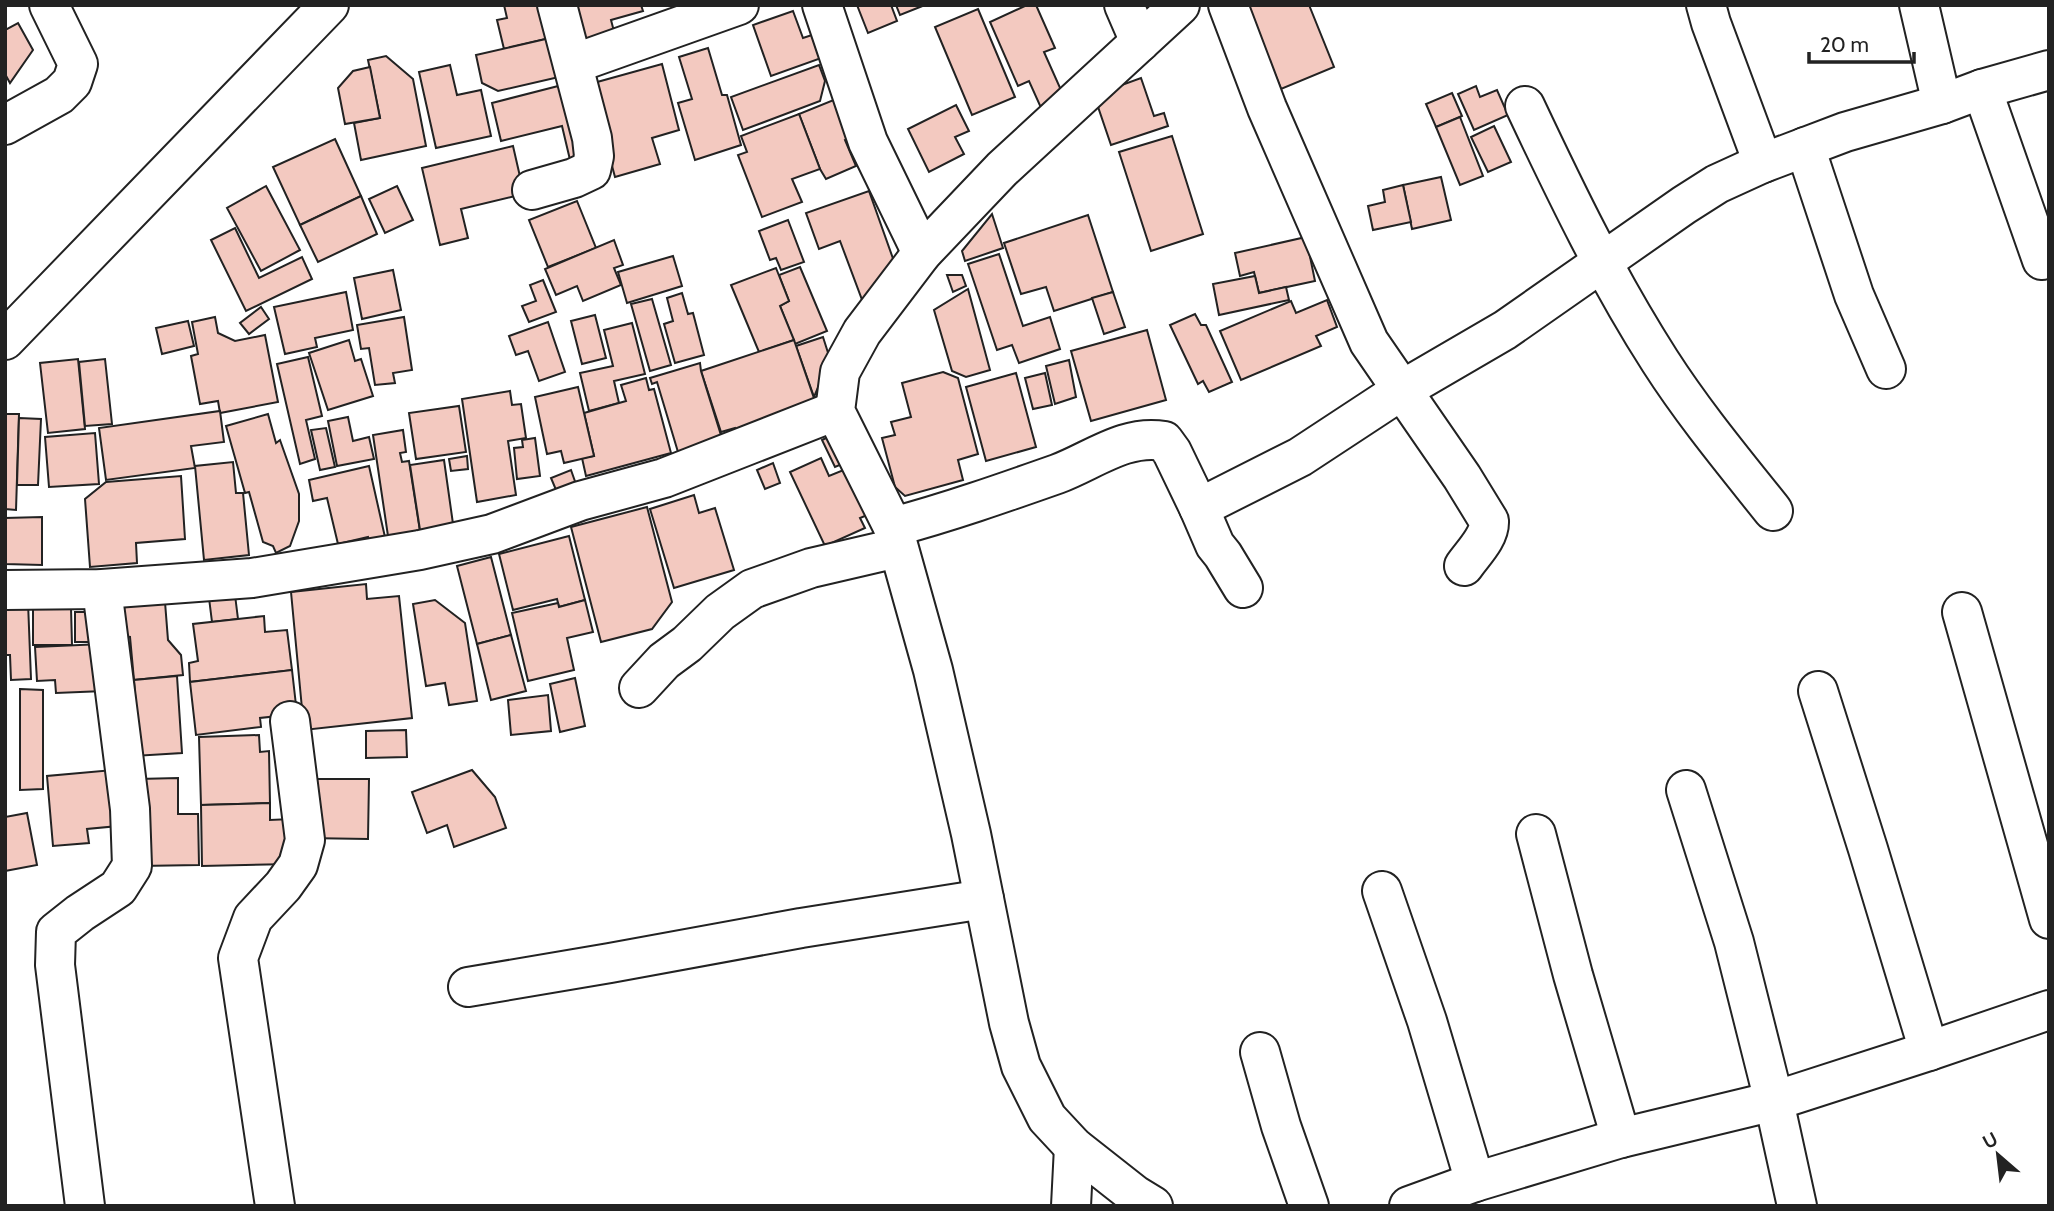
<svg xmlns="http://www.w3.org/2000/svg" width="2054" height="1211" viewBox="0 0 2054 1211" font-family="Cabin,sans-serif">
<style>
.building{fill:#f3c9c0;stroke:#222;stroke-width:2}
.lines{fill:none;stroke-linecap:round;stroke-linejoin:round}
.minor-casing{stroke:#222;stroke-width:42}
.minor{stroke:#fff;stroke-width:38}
</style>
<rect width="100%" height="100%" fill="#fff"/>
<g class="building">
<path d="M504 5H542L550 38 504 49 497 20 507 18Z"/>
<path d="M568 5H641L643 11 611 20 617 43 580 53Z"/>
<path d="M857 5H891L897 21 868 33Z"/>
<path d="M896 5H925L900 15Z"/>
<path d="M1027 5H1036L1055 48 1044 52 1061 90 1042 110 1029 81 1018 86 990 22Z"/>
<path d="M1247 5H1309L1334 67 1281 89Z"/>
<path d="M978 9 1015 97 972 115 935 27Z"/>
<path d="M793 11 803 38 818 33 827 56 771 76 753 25Z"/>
<path d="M18 23 33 50 10 83 5 74V30Z"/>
<path d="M550 38 559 77 498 91 482 83 476 55Z"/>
<path d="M708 48 722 95H727L741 145 695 160 678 103 692 99 679 57Z"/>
<path d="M386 56 413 79 426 146 361 160 354 123 380 118 368 60Z"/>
<path d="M662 64 679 130 652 138 660 164 615 177 590 84Z"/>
<path d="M450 65 457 95 481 90 491 136 436 148 419 72Z"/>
<path d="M819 65 825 81 820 101 743 130 731 97Z"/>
<path d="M370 67 380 118 345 124 338 88 353 71Z"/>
<path d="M1141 78 1154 116 1164 113 1168 126 1111 145 1094 95Z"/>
<path d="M566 84 585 161 571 164 562 126 501 141 492 103Z"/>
<path d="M1476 86 1480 97 1497 90 1508 115 1474 130 1458 94Z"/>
<path d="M1452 93 1462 116 1436 127 1426 104Z"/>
<path d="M841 97 857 135 845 140 856 166 826 179 820 169 799 114Z"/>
<path d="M956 105 969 131 955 137 964 154 929 172 908 129Z"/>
<path d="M799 114 820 169 792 179 802 202 762 217 738 155 747 152 741 136Z"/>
<path d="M1460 117 1483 176 1460 185 1436 127Z"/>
<path d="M1494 126 1511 162 1488 172 1471 137Z"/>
<path d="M1172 136 1203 234 1151 251 1119 152Z"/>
<path d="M335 139 361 196 300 225 273 167Z"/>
<path d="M513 146 524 194 461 209 468 238 440 245 422 168Z"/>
<path d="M1441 177 1451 220 1412 229 1403 185Z"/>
<path d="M1403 185 1411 222 1373 230 1368 206 1385 202 1383 190Z"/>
<path d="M266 186 300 250 261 271 227 208Z"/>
<path d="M397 186 413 220 385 233 369 199Z"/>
<path d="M869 191 896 267 864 305 840 241 819 249 806 213Z"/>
<path d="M361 196 377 234 318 262 300 225Z"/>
<path d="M577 201 596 248 548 267 529 220Z"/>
<path d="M992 214 1003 248 965 261 962 251Z"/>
<path d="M1088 215 1113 292 1054 311 1046 287 1021 294 1004 243Z"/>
<path d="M788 220 804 262 781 270 776 258 770 260 759 231Z"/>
<path d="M235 228 259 278 302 257 312 279 246 311 211 240Z"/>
<path d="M1306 237 1315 281 1259 293 1254 272 1240 276 1235 253Z"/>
<path d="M614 240 623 265 614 268 621 285 583 301 577 286 556 295 545 269Z"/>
<path d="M999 254 1023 326 1050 317 1060 349 1019 363 1012 345 997 350 968 264Z"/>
<path d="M673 256 682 286 627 303 618 272Z"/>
<path d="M800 267 827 331 795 344 780 306 789 301 779 275Z"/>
<path d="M776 268 789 301 780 306 794 340 759 352 731 285Z"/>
<path d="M393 270 401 310 362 319 354 278Z"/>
<path d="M947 275H962L966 286 953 292Z"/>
<path d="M1255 276 1259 293 1286 287 1289 300 1219 315 1213 284Z"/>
<path d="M543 280 556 312 529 322 522 306 536 301 530 285Z"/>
<path d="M968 289 990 370 966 377 952 371 934 310Z"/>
<path d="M346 292 353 330 315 338 317 347 285 354 274 307Z"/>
<path d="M1113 292 1125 327 1104 334 1092 298Z"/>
<path d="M682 293 688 314 693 313 704 355 675 363 664 324 673 321 667 298Z"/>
<path d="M652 299 671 365 650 371 631 304Z"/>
<path d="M1327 300 1337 327 1316 336 1321 346 1241 380 1220 331 1291 301 1296 313Z"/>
<path d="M261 307 269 319 249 334 240 323Z"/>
<path d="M1195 314 1201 325H1206L1232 382 1209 392 1203 381 1198 384 1170 325Z"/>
<path d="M595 315 606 358 582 364 571 321Z"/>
<path d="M215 317 218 333 235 341 265 335 278 402 220 413 218 401 200 404 191 356 198 354 192 322Z"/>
<path d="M404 317 412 370 393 373 395 383 375 385 369 348 361 349 357 325Z"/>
<path d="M188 321 194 346 162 354 156 328Z"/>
<path d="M548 322 565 372 539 381 528 351 516 355 509 336Z"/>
<path d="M632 323 645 374 614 381 619 403 589 411 580 373 613 366 604 330Z"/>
<path d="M1147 330 1166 400 1091 421 1071 351Z"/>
<path d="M823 337 830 359 814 397 796 346Z"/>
<path d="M349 340 355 361 361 359 373 396 328 410 309 353Z"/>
<path d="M794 340 817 407 737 434 735 428 721 432 701 371Z"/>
<path d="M308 357 322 416 306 420 315 459 300 464 277 364Z"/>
<path d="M78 359 85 429 48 433 40 363Z"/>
<path d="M105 359 112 424 85 426 79 362Z"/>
<path d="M1069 360 1076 397 1055 404 1046 366Z"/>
<path d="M700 363 701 371 725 448 681 462 657 382 652 384 650 378Z"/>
<path d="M943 372 958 378 978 454 958 460 963 480 905 496 895 487 882 438 895 435 891 422 911 417 902 383Z"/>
<path d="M1016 373 1036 447 986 461 966 387Z"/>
<path d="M1045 373 1052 405 1033 409 1025 378Z"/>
<path d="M646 378 649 390 654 389 671 453 586 476 582 458 594 456 584 413 626 401 621 385Z"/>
<path d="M578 387 594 456 564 463 561 451 547 454 535 397Z"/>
<path d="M510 391 512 405 521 404 526 438 508 441 516 495 477 502 462 399Z"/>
<path d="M459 406 466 452 416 459 409 413Z"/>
<path d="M220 411 224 442 191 446 195 468 106 480 99 428Z"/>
<path d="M5 414H19L16 510 5 509Z"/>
<path d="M268 414 276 443 280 440 299 494V521L290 546 276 553 273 546 263 542 249 492 245 493 226 426Z"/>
<path d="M348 417 353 441 369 437 374 459 337 466 328 421Z"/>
<path d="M19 418 41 419 38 485H17Z"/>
<path d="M326 428 335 467 320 470 311 430Z"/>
<path d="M403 430 406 452 400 453 402 462 409 461 420 531 388 536 373 435Z"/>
<path d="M840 431 854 459 835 467 822 440Z"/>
<path d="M95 433 99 484 49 487 45 437Z"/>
<path d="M535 438 540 476 517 479 514 448 523 447 522 440Z"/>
<path d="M467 456 468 469 451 471 449 459Z"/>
<path d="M821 458 829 476 851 467 872 513 860 518 865 528 825 546 790 472Z"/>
<path d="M444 460 455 538 422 543 410 465Z"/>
<path d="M233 462 236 493H243L249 555 204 560 195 466Z"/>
<path d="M773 463 780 483 765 489 757 470Z"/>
<path d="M369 466 387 546 371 550 368 537 338 544 327 498 313 501 309 480Z"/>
<path d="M571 470 578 490 559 497 551 478Z"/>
<path d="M181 476 185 539 136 543 137 563 90 567 85 499 106 482Z"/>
<path d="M694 495 699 513 715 508 734 570 674 588 650 509Z"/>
<path d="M647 507 672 602 652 629 601 642 571 527Z"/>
<path d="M42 517V565L5 564V518Z"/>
<path d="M569 536 585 600 559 607 557 599 513 610 499 554Z"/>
<path d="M491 557 511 635 477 644 457 566Z"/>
<path d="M366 584 367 599 399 596 412 718 304 730 291 592Z"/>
<path d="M235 595 238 619 212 622 209 598Z"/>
<path d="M435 600 465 623 477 701 449 705 445 683 426 686 413 604Z"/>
<path d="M585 600 593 632 567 638 574 670 528 681 512 613 558 603 559 607Z"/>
<path d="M28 602 31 679 11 680 10 655H5V604Z"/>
<path d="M165 602 168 640 181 655 183 675 134 680 130 637 122 636 119 606Z"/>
<path d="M33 608H71L72 645H33Z"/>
<rect x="75" y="612" width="20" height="30"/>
<path d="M264 616 265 632 287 630 292 670 190 682 189 663 198 661 193 624Z"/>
<path d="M511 635 526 691 491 700 477 644Z"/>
<path d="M102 644 104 691 56 693 55 680 37 681 35 647Z"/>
<path d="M292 670 297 714 260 718 261 727 196 735 190 682Z"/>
<path d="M177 676 182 753 134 756 138 734 134 680Z"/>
<path d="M575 678 585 726 560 732 550 684Z"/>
<path d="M20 689 43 690V789L20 790Z"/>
<path d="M548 695 551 731 511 735 508 700Z"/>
<path d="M406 730 407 757 366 758V731Z"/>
<path d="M259 735 260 752 269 751 270 803 201 805 199 737Z"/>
<path d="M113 770 118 826 87 829 89 843 53 846 47 776Z"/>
<path d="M472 770 495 797 506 828 454 847 447 825 427 833 412 792Z"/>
<path d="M178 778V814H198L199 865 140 866 138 779Z"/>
<path d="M313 779H369L368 839 306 838Z"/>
<path d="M270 803V820L291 819 292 864 202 866 201 805Z"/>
<path d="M27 813 37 865 5 871V817Z"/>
</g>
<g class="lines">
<defs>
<g id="minor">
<path d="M822 5 868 142 922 253"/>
<path d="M1124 5 1140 42"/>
<path d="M1228 5 1267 108 1369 342 1402 390 1300 457 1199 508 1215 545 1223 555 1243 588"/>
<path d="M1706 5 1711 23 1763 163"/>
<path d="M1919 5 1942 104"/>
<path d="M573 64 739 5"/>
<path d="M1982 89 2042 260"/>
<path d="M1525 106C1566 193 1608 280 1660 361 1694 414 1734 462 1773 511"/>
<path d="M5 125 59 95 72 82 78 64 49 5"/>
<path d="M1805 147 1854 295 1886 369"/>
<path d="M532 190 574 178 591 170 594 156 592 138 557 5"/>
<path d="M5 340 329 5"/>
<path d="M893 527C949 512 1003 493 1057 474 1092 461 1125 434 1164 441L1172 452 1199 508"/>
<path d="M1464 566C1473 553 1490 537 1489 521L1462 477 1402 390 1505 330 1684 205 1717 184 1763 163 1845 132 1942 104 1982 89 2049 70"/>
<path d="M5 590 102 589 252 578 420 550 492 534 580 501 664 478 835 411"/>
<path d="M1962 612 2049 919"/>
<path d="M639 688 664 661 687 644 720 612 752 589 811 568 897 548"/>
<path d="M1818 691 1868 849 1929 1051"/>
<path d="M1686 790 1734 942 1774 1101 1797 1206"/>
<path d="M1536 834 1573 975 1621 1138"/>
<path d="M1382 891 1427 1021 1475 1182"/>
<path d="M468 987 610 963 801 928 984 899"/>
<path d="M1260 1052 1281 1126 1309 1206"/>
<path d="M85 1206 55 965 56 932 80 913 118 888 132 866 130 809 102 589"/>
<path d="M275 1206 238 958 253 918 283 886 298 865 305 840 290 721"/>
<path d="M1071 1206 1074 1147"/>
<path d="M1153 1206 1135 1195 1074 1147 1047 1118 1021 1066 1009 1023 971 834 933 670 893 527 835 411 840 372 862 332 922 253 1002 169 1180 5"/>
<path d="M1409 1206 1475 1182 1621 1138 1774 1101 1929 1051 2049 1010"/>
</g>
</defs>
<use href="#minor" class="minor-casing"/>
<use href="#minor" class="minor"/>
</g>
<rect width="2054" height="1211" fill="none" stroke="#222222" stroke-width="14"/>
<g transform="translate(1998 1155) rotate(332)" stroke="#ffffff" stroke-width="5" paint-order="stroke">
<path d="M0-5L12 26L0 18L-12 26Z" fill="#222222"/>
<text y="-10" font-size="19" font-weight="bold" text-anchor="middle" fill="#222222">U</text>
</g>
<path d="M1809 52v10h105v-10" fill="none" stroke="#222222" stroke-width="3.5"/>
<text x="1820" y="52" font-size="21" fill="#222222" stroke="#ffffff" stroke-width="5" paint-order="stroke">20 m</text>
</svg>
